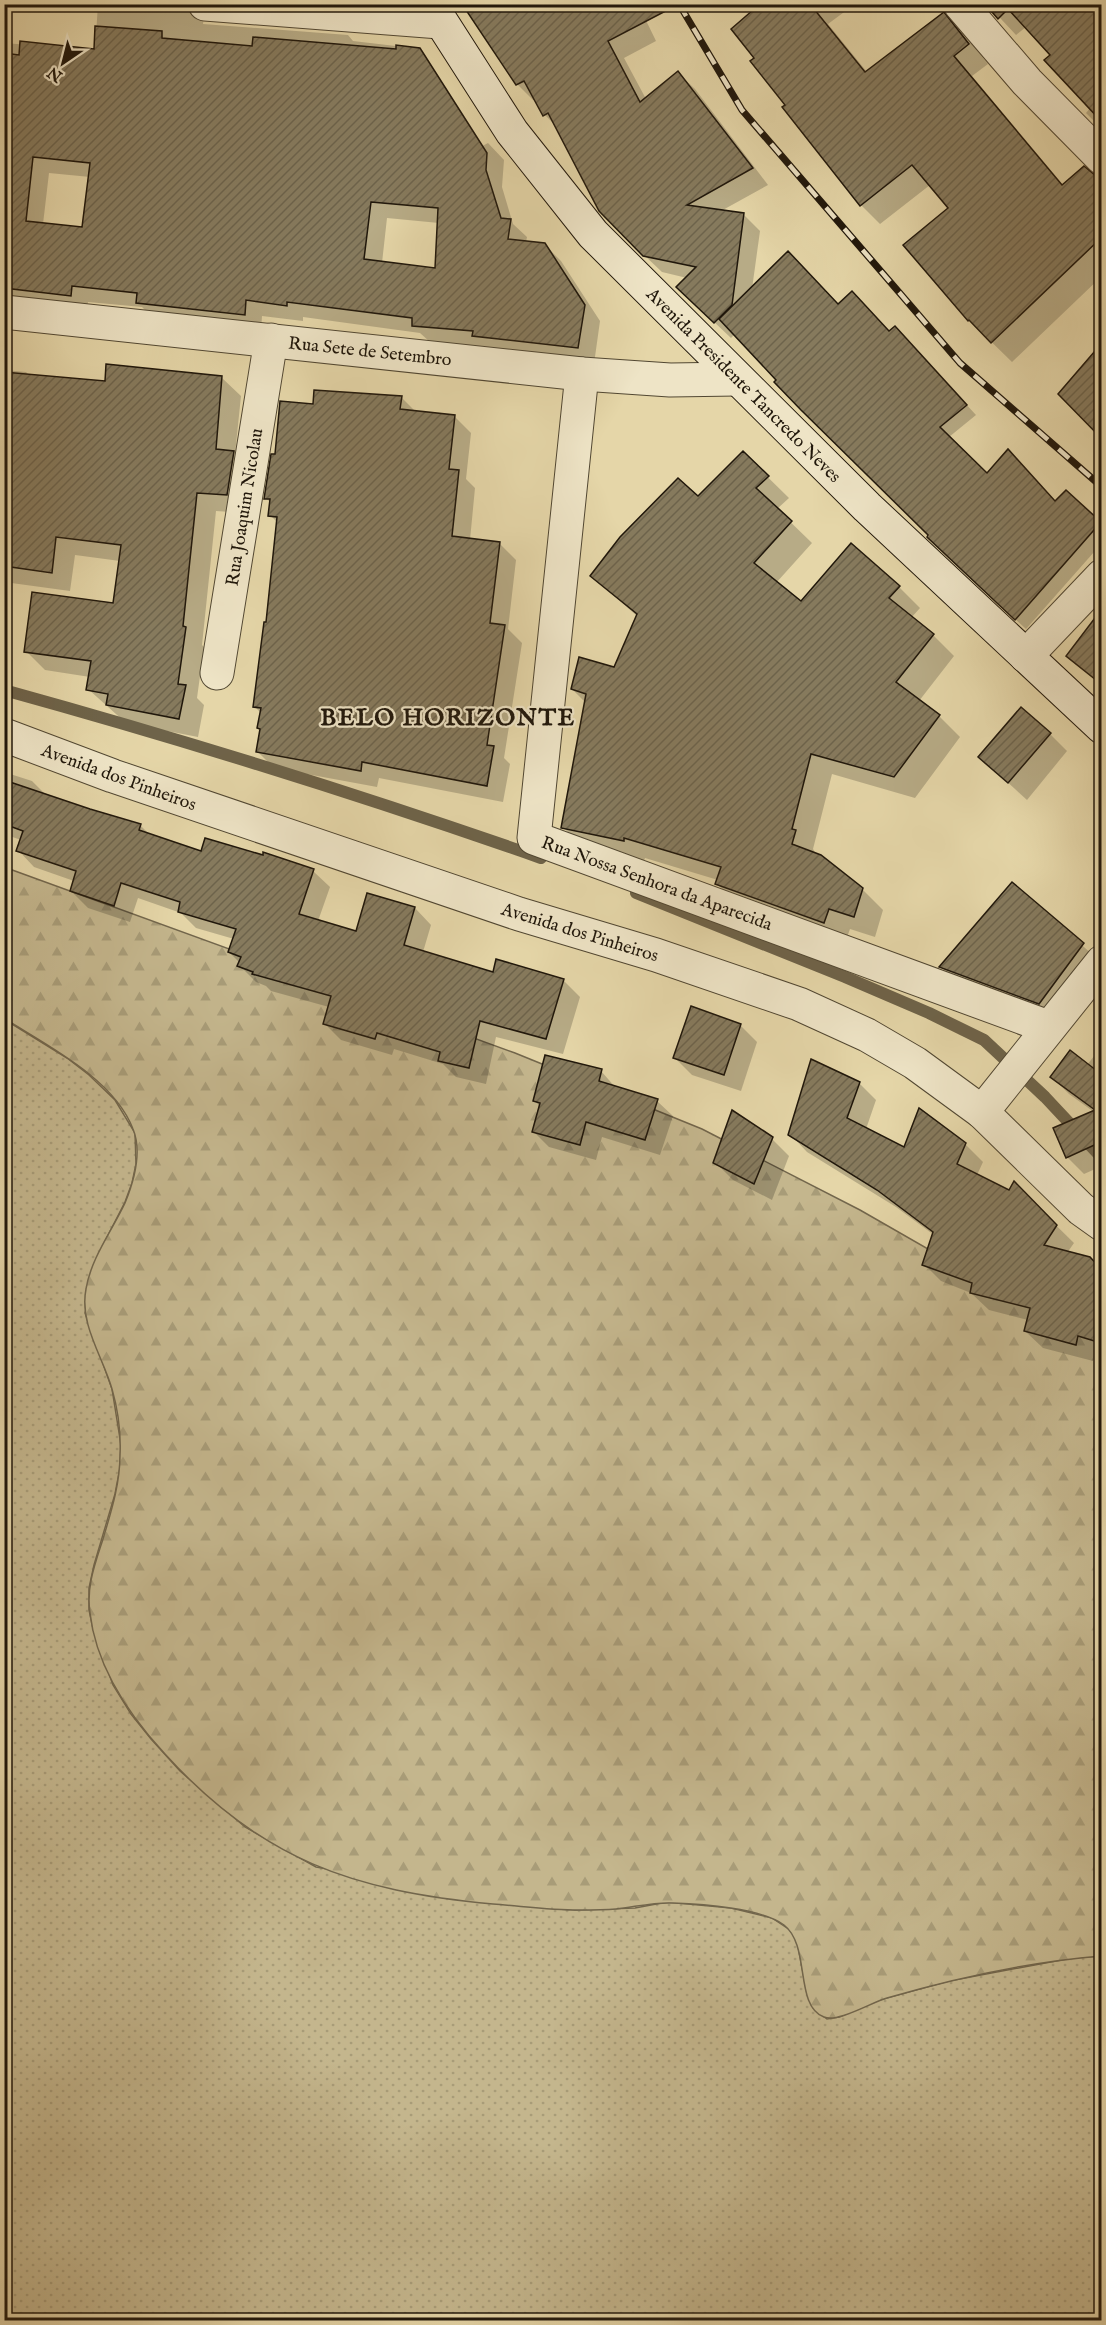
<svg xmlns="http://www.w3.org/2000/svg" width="1106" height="2325" viewBox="0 0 1106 2325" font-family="'IM FELL English',serif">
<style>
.green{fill:url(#green-dots);stroke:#72664c;stroke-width:1.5}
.forest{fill:url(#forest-firs);stroke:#72664c;stroke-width:1.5}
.shadow{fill:#0003;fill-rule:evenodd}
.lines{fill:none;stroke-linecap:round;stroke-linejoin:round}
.stream{stroke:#6e6349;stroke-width:12}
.building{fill:url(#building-hatch);stroke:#20170b;stroke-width:1.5;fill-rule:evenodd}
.street-casing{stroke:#514732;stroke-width:35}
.secondary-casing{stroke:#20170b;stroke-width:35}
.street{stroke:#eee4c6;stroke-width:33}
.secondary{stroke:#eee4c6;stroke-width:33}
.rail-casing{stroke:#20170b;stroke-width:7}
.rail{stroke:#eee4c6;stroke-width:4.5;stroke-dasharray:14;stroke-linecap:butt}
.labels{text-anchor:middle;stroke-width:4.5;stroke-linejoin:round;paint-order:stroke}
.street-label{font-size:18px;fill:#20170b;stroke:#eee4c6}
.district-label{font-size:24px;font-weight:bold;letter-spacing:1.5px;fill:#20170b;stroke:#eee4c6}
</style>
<defs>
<pattern id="green-dots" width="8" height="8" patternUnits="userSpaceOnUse" patternTransform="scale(1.5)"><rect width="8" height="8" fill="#c4b68d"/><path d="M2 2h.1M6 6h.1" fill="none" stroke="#a89c78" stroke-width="1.8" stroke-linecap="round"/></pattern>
<pattern id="forest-firs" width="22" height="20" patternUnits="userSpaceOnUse" patternTransform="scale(1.5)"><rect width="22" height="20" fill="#c4b68d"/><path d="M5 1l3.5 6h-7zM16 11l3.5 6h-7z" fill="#a89c78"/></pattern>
<pattern id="building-hatch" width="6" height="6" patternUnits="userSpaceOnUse" patternTransform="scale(1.5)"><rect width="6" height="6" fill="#867a5d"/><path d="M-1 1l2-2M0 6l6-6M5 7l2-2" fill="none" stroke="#6d634b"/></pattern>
</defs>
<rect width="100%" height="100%" fill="#e5d6a8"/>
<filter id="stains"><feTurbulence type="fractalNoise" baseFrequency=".00333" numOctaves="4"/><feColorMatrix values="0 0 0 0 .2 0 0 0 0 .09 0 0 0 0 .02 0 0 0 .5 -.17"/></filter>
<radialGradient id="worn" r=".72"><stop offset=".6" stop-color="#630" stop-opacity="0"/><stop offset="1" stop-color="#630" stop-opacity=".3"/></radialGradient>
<path class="green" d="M4 1019 67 1058 89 1075 115 1100 135 1133 136 1164 132 1183 125 1202 102 1247 85 1313 112 1389 121 1445 120 1468 115 1494 94 1565 89 1588V1610L93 1629 113 1685 131 1714 151 1739 180 1771 245 1827 316 1867 575 1910 635 1908 667 1902 731 1908 772 1918 790 1930 797 1941 807 1994 813 2008 827 2019 839 2017 879 2000 949 1981 1072 1958 1101 1956V2320H5Z"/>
<path class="forest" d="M4 867 515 1053 702 1129 860 1210 1003 1292 1101 1330V1956C1029 1962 956 1978 887 1998 872 2002 838 2023 824 2017 794 2006 811 1946 784 1925 761 1908 702 1904 673 1903 654 1902 635 1907 616 1909 604 1910 591 1910 578 1910 550 1910 521 1906 493 1904 353 1891 261 1860 165 1754 129 1715 96 1667 90 1613 86 1587 95 1564 103 1539 111 1512 120 1484 120 1455 121 1434 118 1410 112 1389 103 1357 79 1324 86 1289 91 1258 112 1231 125 1203 134 1181 142 1151 133 1129 114 1079 48 1046 5 1019Z"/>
<g class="shadow">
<path d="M98 4H212L205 10 203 24 348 35 353 41 404 47 467 154 488 143 504 160 502 187 513 224 527 237 526 242 544 244 561 261 600 321 594 364 490 352 485 347 430 342 420 333 303 317V321L262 316 261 331 154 319 142 307 88 302 87 312 4 301V43L95 50ZM49 173 90 177 83 229 43 224ZM387 218 439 223 436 270 382 263Z"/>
<path d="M638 4 656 41 624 58 646 99 678 73 695 89 768 185 721 211 744 215 760 231 752 289 838 306 890 333 905 338 976 415 949 437 988 475 1055 502 1066 492 1102 524V543L1026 629 938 547 930 535 735 334 731 338 694 303 687 278 662 272 644 255 556 126 545 115 536 99 533 100 517 84Z"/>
<path d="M763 4H855L828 24 867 72 943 14 963 33 988 64 972 76 1064 186 1071 180 1102 212V276L1012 362 969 320 905 245 950 208 930 185 880 224 861 205 787 105Z"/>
<path d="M987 4H1102V129L1086 113 1091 107 1052 55 1026 27 1016 35Z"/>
<path d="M1102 346V434L1060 393Z"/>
<path d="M4 370 26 372 30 376 106 382 222 378 241 396 235 454 252 471 245 513 216 511 202 645 204 647 197 698 204 705 198 737 126 723 88 689 90 677 45 670 26 651 114 605 120 561 75 555 70 591 4 582Z"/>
<path d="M401 397 417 413 454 416 471 433 466 479 475 488 470 540 499 543 516 560 508 629 522 643 504 758 510 764 503 802 379 778 377 787 274 768 257 751 261 730V713L255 707 267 623 278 523 270 515 271 503 266 498 277 456 315 405Z"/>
<path d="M743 453 789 498 777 509 812 543 776 583 801 603 899 587 920 608 911 618 933 635 954 656 919 701 939 716 960 737 915 798 832 774 813 849 816 854 862 889 883 910 875 937 850 929 845 943 738 905 717 884 718 880 645 858 644 861 584 849 563 827 586 703 572 689 615 669 638 617 592 576 698 498Z"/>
<path d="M1102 613V686L1068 656Z"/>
<path d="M1050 734 1067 751 1027 800 980 757Z"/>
<path d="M4 772 32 781 47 796 140 825 150 835 202 853 313 871 330 887 318 921 358 933 415 908 431 925 423 952 494 973 563 980 580 997 563 1054 496 1037 486 1084 456 1077 443 1064 394 1049 392 1055 341 1040 325 1024 329 1007 271 991 266 986 256 982 239 965 240 963 229 952 234 939 196 928 181 913 138 898 130 922 88 908 71 891 74 881 34 867 18 850 21 840 4 834Z"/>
<path d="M1013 884 1102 963 1065 1028 967 992 941 967Z"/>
<path d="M740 1025 757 1042 741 1091 692 1075 674 1057Z"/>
<path d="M1102 1046V1166L1084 1174 1067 1157 1055 1129 1094 1112 1069 1094 1052 1077 1087 1065Z"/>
<path d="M601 1071 616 1088 657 1101 673 1116 660 1155 602 1137 596 1160 549 1147 534 1132 540 1106 535 1101Z"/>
<path d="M859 1083 876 1100 866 1129 905 1149 919 1111 965 1144 983 1162 977 1175 1010 1192 1014 1184 1074 1243 1067 1253 1098 1261 1102 1265V1354L1095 1352 1093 1361 1043 1348 1025 1331 1028 1320 989 1310 971 1293 941 1281 924 1264 934 1235 896 1207 807 1152 790 1134Z"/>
<path d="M772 1139 789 1156 772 1200 733 1180 715 1162Z"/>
</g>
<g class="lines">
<g class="stream">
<path d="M4 690C185 740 364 796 541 858"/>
<path d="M636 893 845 977 929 1013 984 1040 1045 1097 1102 1158"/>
</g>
</g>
<g class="building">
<path d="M462 4H679L608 41 640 102 678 71 753 168 687 205 744 213 732 305 714 323 676 287 696 267 643 256 599 211 548 113 543 116 524 81 516 85Z"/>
<path d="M760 4H810L865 72 944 12 969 44 954 56 1062 185 1084 166 1096 176H1101V238L991 343 969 320 968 321 903 245 948 208 912 165 860 206 782 107 785 105 750 61 754 58 731 29Z"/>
<path d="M985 4H1101V121L1044 60 1050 55 1008 9 998 19Z"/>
<path d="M95 26 162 31V38L252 46 253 37 396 49V45L420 48 487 153 486 170 501 218 511 219 508 239 545 243 585 305 578 348 472 336 473 331 412 326V318L287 302V306L246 300 245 315 136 303 137 293 72 286 71 296 4 288V53L19 55 20 41 94 49ZM33 157 90 163 82 227 26 221ZM371 202 438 208 435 268 364 259Z"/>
<path d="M788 251 838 304 852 291 889 331 895 326 967 405 940 427 987 473 1008 449 1055 501 1066 490 1101 522 1015 620 927 537 928 535 801 410 774 382 776 380 719 319Z"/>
<path d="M1101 344V438L1058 394Z"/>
<path d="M106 364 222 376 216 449 234 451 227 495 197 493 183 626 186 627 178 684 186 685 179 719 106 705 108 694 86 690 91 661 24 652 32 592 113 603 121 545 56 537 52 573 4 566V372L105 381Z"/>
<path d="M314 390 402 396 400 409 455 415 449 469 459 470 452 536 500 542 490 623 505 625 487 745 494 746 487 786 362 762 361 771 256 752 260 729 257 728 261 708 253 707 264 622H266L277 517 268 516 270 499H264L271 454H275L280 401 313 404Z"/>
<path d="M743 451 769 476 756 488 792 521 754 563 801 601 851 543 900 586 889 598 934 634 896 682 940 715 894 777 811 754 792 829 796 830 792 844 821 855 863 888 854 917 829 909 824 923 715 884 721 867 624 838V841L561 828 586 694 571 689 579 657 614 667 637 614 590 576 620 537 678 478 698 496Z"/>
<path d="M1101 610V684L1066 656Z"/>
<path d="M1021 707 1051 733 1008 783 978 757Z"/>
<path d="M4 780 90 809 141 824 139 830 201 851 205 838 263 855V852L314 869 299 914 356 931 367 893 415 907 404 945 493 972 496 959 564 979 546 1039 480 1021 469 1068 438 1061 440 1052 377 1033 375 1039 323 1024 331 996 252 974 253 972 237 966 241 957 228 952 236 929 178 912 180 902 121 883 114 906 70 891 76 871 16 851 23 831 4 824Z"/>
<path d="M1012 882 1084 943 1039 1004 939 967Z"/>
<path d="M691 1006 741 1024 724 1075 673 1058Z"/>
<path d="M1070 1050 1101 1074V1142L1066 1158 1053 1128 1095 1110 1050 1077Z"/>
<path d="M545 1055 602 1069 599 1081 658 1099 645 1140 586 1122 580 1145 532 1132 540 1103 533 1101Z"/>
<path d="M811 1059 860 1082 847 1118 904 1147 919 1108 966 1143 957 1164 1009 1190 1014 1181 1057 1225 1044 1245 1090 1257 1101 1269V1343L1078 1336 1076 1345 1024 1331 1030 1308 970 1293 972 1283 922 1265 933 1232 877 1190 788 1135Z"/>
<path d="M732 1110 773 1137 754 1184 713 1163Z"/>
</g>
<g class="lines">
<defs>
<g id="street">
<path d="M205 4 440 22"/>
<path d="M960 4 1027 82 1102 158"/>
<path d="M4 312 582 374 670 380 737 379"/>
<path d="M582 374 534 838 1048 1027"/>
<path d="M1026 656 1102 576"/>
<path d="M217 673 271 340"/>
<path d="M4 735 113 776 519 914 656 955 799 1004 867 1035 915 1063 982 1112 1081 1209 1102 1224"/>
<path d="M982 1112 1102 962"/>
</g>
<path id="secondary" d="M430 4 512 132 593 234 867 507 1102 727"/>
</defs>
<use href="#street" class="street-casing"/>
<use href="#secondary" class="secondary-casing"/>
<use href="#street" class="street"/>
<use href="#secondary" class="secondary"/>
<defs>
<path id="rail" d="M679 4 742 110 960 363 1102 487"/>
</defs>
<use href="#rail" class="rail-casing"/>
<use href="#rail" class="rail"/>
</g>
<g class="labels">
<g class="street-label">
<text transform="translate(370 351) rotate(6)" y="6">Rua Sete de Setembro</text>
<text transform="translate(744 385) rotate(45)" y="6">Avenida Presidente Tancredo Neves</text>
<text transform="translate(244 507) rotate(-81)" y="6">Rua Joaquim Nicolau</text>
<text transform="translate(119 777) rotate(20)" y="6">Avenida dos Pinheiros</text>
<text transform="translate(657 883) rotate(20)" y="6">Rua Nossa Senhora da Aparecida</text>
<text transform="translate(580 932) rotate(17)" y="6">Avenida dos Pinheiros</text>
</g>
<g class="district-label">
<text x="448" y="725">BELO HORIZONTE</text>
</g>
</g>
<rect width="1106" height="2325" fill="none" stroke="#e5d6a8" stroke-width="24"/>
<rect x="6" y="6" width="1094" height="2313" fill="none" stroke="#20170b" stroke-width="3"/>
<rect x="12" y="12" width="1082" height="2301" fill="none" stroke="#20170b" stroke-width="1.5"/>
<g transform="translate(63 63) rotate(215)" stroke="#eee4c6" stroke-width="4.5" paint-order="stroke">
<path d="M0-4.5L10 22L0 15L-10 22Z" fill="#20170b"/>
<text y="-9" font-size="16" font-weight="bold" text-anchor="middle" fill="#20170b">N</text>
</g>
<rect width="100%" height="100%" filter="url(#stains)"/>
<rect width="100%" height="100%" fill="url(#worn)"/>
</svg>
